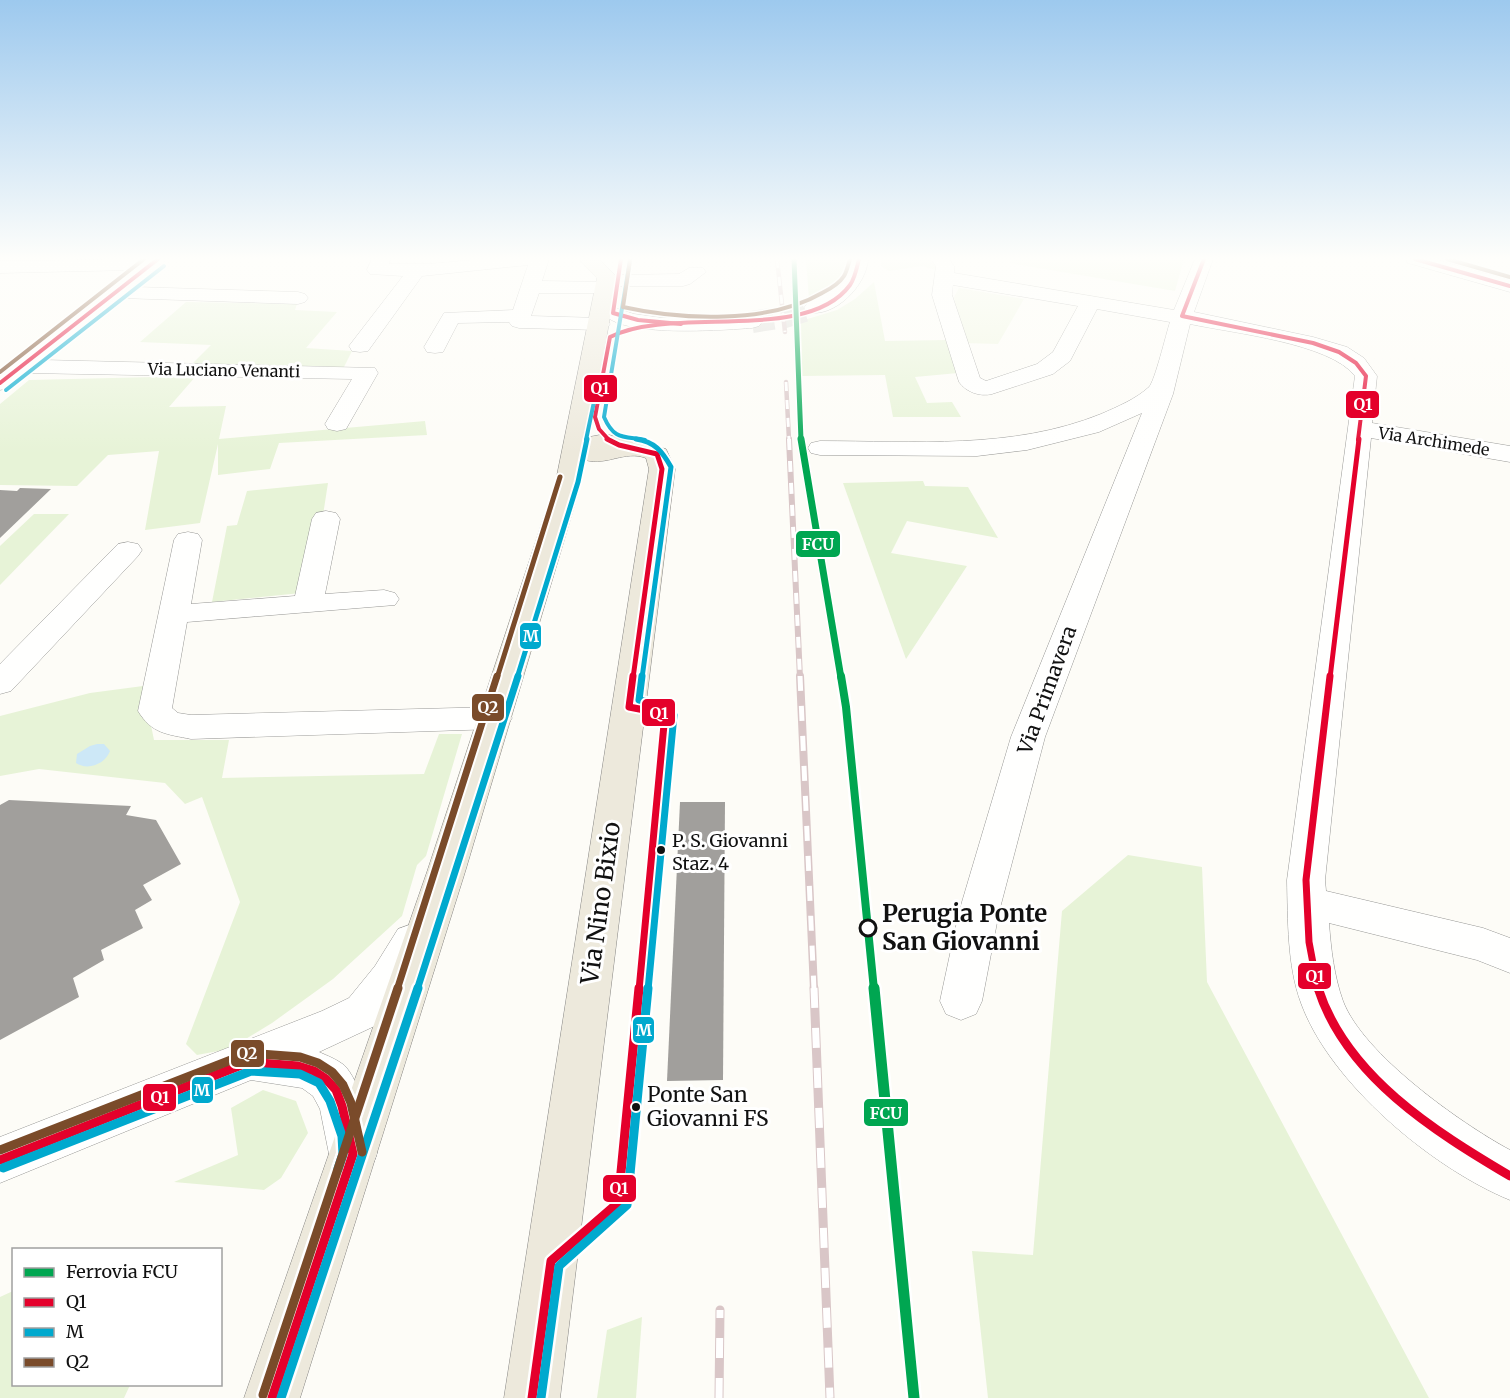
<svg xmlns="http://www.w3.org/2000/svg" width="1510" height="1398" viewBox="0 0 1510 1398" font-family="Merriweather,serif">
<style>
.green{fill:#e7f3d7}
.pitch{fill:#f0f6e1}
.water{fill:#cde8f7}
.building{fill:#a19f9c}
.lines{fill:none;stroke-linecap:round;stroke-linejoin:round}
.minor-tunnel{stroke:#dad9d4;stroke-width:22;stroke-dasharray:22 10;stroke-linecap:butt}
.minor-casing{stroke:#979795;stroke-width:1}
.major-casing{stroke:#858482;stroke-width:1}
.minor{fill:#fffffe;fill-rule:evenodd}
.major{fill:#ede9dc;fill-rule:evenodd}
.rail-far3-casing{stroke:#d9c6c7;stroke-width:4.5}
.rail-far2-casing{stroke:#d9c6c7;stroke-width:6}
.rail-far1-casing{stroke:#d9c6c7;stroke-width:8}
.rail-casing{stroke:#d9c6c7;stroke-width:9}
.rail-far3{stroke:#fff;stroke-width:3;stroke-dasharray:9;stroke-linecap:butt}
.rail-far2{stroke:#fff;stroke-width:4;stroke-dasharray:11;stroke-linecap:butt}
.rail-far1{stroke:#fff;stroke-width:5;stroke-dasharray:15;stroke-linecap:butt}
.rail{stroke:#fff;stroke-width:7;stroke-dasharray:20;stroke-linecap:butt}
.bus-1-far3-casing{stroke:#fff;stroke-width:7}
.bus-1-far2-casing{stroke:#fff;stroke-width:9}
.bus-1-far1-casing{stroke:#fff;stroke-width:11}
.bus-1-casing{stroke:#fff;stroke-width:14}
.bus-2-far3-casing{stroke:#fff;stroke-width:7}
.bus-2-far2-casing{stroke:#fff;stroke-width:9}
.bus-2-far1-casing{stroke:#fff;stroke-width:11}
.bus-2-casing{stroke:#fff;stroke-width:14}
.bus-3-far3-casing{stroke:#fff;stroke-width:7}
.bus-3-far2-casing{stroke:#fff;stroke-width:9}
.bus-3-far1-casing{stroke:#fff;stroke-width:11}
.bus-3-casing{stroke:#fff;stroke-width:14}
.bus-1-far3{stroke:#e4002b;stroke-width:4}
.bus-1-far2{stroke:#e4002b;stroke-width:5}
.bus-1-far1{stroke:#e4002b;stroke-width:7}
.bus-1{stroke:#e4002b;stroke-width:9}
.bus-2-far3{stroke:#00a9ce;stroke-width:4}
.bus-2-far2{stroke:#00a9ce;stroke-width:5}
.bus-2-far1{stroke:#00a9ce;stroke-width:7}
.bus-2{stroke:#00a9ce;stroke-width:9}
.bus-3-far3{stroke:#7a4b2a;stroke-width:4}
.bus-3-far2{stroke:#7a4b2a;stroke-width:5}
.bus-3-far1{stroke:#7a4b2a;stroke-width:7}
.bus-3{stroke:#7a4b2a;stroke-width:9}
.rail-1-far3-casing{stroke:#fff;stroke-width:8}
.rail-1-far2-casing{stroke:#fff;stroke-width:10}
.rail-1-far1-casing{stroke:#fff;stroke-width:13}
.rail-1-casing{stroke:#fff;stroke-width:16}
.rail-1-far3{stroke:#00a651;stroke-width:5}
.rail-1-far2{stroke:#00a651;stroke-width:7}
.rail-1-far1{stroke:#00a651;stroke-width:8}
.rail-1{stroke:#00a651;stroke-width:11}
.bus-dot{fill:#111;stroke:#fff;stroke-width:2}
.stop-dot{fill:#fff;stroke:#111;stroke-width:3}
.labels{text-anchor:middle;stroke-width:6;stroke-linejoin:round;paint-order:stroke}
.far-street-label{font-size:16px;fill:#111;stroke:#fff}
.bus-label{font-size:18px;fill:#111;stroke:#fff;text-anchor:start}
.street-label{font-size:20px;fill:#111;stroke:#fff}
.near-bus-label{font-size:21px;fill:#111;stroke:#fff;text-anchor:start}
.near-street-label{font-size:24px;fill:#111;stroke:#fff}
.near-stop-label{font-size:24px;font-weight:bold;fill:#111;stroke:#fff;text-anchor:start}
.line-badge{stroke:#fff;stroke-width:2}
.badge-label{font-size:16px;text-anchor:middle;font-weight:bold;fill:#fff}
</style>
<rect width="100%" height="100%" fill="#fdfcf7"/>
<g class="green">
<path d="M806 259H850C852 279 829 300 809 299Z"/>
<path d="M881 259H933L939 271 922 266 889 271 881 266Z"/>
<path d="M1012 259H1097L1114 261 1115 259H1184L1175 291 1009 263Z"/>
<path d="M874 282 885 341 947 340 958 373 915 377 927 403 952 402 961 417H893L885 375 802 376 801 321 837 310 855 299Z"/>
<path d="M186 302 297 304 295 310 337 312 306 348 352 351 343 369 190 366 211 345 140 342Z"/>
<path d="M196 376 169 407 226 406 219 439 425 421 427 435 279 443 270 469 218 475V444L200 523 145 530 159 451 108 455 77 486 0 485V404L29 380Z"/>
<path d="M923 481 925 486 968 487 998 538 907 521 891 553 967 566 906 659 843 483Z"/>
<path d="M328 483 311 592 212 602 227 526 237 525 247 491Z"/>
<path d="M34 514H69L0 585V546Z"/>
<path d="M143 686 154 740H229L222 778 424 774 439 734H462L426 856 417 865 402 916 333 979 272 1023 229 1049 197 1055 186 1044 240 902 202 797 185 804 165 783 39 769 0 776V716L90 693Z"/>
<path d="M1128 855 1202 867 1207 982 1429 1398H988L972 1251 1033 1255 1062 911Z"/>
<path d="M263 1090 296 1101 308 1133 281 1178 264 1190 174 1182 238 1155 231 1108Z"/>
<path d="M13 1291 14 1384 130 1385 124 1398H0V1297Z"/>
<path d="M642 1317 636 1398H597L607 1330Z"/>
</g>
<path class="pitch" d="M959 288 1024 299 998 344 963 343 954 297Z"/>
<path class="water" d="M97 744H104L110 751C105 764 88 771 76 763L77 754 90 746Z"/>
<g class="building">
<path d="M20 488 51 489 0 538V490L17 491Z"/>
<path d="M9 800 131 806 126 815 156 820 181 864 143 885 152 900 135 910 143 928 101 950 104 960 73 978 79 997 0 1040V805Z"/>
<path d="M680 802H725L723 1080 667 1081Z"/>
</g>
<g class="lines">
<path class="minor-tunnel" d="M752 322 785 317 814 308"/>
<defs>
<g id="minor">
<path d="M167 259 135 287 298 292 305 294 308 298 305 302 298 304 121 298 43 360 375 368 378 373 346 429 337 431 328 429 325 424 352 379 27 373 8 388 0 390V372L132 270 0 273V261Z"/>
<path d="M372 259H390L389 264H429L484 259H549L542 281 609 282 611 277 618 275 679 274 689 268H703L706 272 690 284 683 286H615L613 291 606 293H539L531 316 600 318 607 320 610 324 607 328 600 330 519 328 512 326 509 322 458 323 443 352 435 353 427 352 424 347 444 313 513 310 528 265 422 276 368 351 360 352 352 351 349 346 403 276 370 274 367 270Z"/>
<path d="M850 259H868C867 285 834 319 807 312L804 308C818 287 846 298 850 259Z"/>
<path d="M931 259H949L954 266V273L1174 310 1195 259H1213L1194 312 1313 337 1347 347 1364 358 1377 376 1372 423 1510 446V462L1371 438 1325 880 1326 891 1483 928 1510 938V973L1477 960 1329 923C1331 949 1334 976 1343 1001 1363 1054 1460 1123 1510 1150V1200C1432 1168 1330 1083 1301 1003 1287 965 1288 920 1287 880L1355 376C1330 343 1232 333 1190 324L1173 394 1045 737 999 912 982 1001 976 1014 961 1020 946 1014 940 1001 959 912 1011 737 1142 413 1099 432 1027 450 977 456 820 455 811 453 808 448 811 443 820 441C914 441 1012 450 1101 414 1117 407 1136 399 1149 387 1155 381 1166 334 1170 322L1097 309 1070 361 1053 374 992 394C980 397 966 392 959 382L932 295 936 266ZM953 285 1078 306 1053 352 1037 364 986 381 980 378 952 295Z"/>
<path d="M1406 259H1434L1510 280V292L1408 263Z"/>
<path d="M613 307 634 314 663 318 752 316 759 318 762 322 759 326 752 328C723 330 620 338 603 313L606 309Z"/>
<path d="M326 511 336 513 340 519 325 594 384 590 395 593 399 599 395 605 187 622 172 708 178 713 191 715 495 707 507 710 512 718 507 726 495 729 191 739C167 734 152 734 138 711L174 540 178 534 188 532 198 534 202 540 191 604 295 596 312 519 316 513Z"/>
<path d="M128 542 138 544 142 550 138 556 11 691 0 694V664L118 544Z"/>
<path d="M412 924 426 929 432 941 405 992 379 1024 319 1052C328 1056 336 1059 344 1065 358 1078 377 1133 377 1153 376 1158 372 1165 370 1170L353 1177 336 1170 329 1154 320 1109 313 1096 302 1088 251 1080 0 1183V1137L322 1011 349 998 375 966 398 929Z"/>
</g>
<path id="major" d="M579 259H599L617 277 589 437 605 434 666 449 675 469 560 1398H504L649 469 646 458C624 450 608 466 585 460L582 480 465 872 300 1398H244L427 872 556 480 597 278Z"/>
</defs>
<use href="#minor" class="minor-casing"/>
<use href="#major" class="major-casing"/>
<use href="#minor" class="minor"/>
<use href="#major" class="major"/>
<defs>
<g id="rail-far3">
<path d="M777 259 785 332"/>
<path d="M786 382 789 440"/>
</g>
<path id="rail-far2" d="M789 439 800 678"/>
<path id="rail-far1" d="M800 676 814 990"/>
<g id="rail">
<path d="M814 988 830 1398"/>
<path d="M719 1398 720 1310"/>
</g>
</defs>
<use href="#rail-far3" class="rail-far3-casing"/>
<use href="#rail-far2" class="rail-far2-casing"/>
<use href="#rail-far1" class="rail-far1-casing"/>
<use href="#rail" class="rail-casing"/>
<use href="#rail-far3" class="rail-far3"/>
<use href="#rail-far2" class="rail-far2"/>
<use href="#rail-far1" class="rail-far1"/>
<use href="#rail" class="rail"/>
<defs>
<g id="bus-1-far3">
<path d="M621 259 613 313 638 320 681 324"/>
<path d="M1204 259 1182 316 1313 343 1339 352 1356 363 1366 376 1358 440"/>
<path d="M1415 259 1510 286"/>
<path d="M0 383 158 259"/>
<path d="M609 440 599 429 595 417 610 337C672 305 807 344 850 285 855 278 857 267 859 259"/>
</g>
<g id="bus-1-far2">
<path d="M607 439 619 445 657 454 662 469 633 678"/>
<path d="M1330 678 1359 439"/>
</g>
<g id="bus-1-far1">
<path d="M633 676 629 707 665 714 639 990"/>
<path d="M1318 990 1309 942 1306 880 1330 676"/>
</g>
<g id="bus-1">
<path d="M1318 988C1346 1076 1434 1131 1510 1176"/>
<path d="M0 1160 249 1062 298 1066 314 1071 326 1079 336 1090 342 1106 353 1154 272 1398"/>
<path d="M532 1398 551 1261 618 1203 639 988"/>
</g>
<g id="bus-2-far3">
<path d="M630 260 604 417C614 440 623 436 645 440"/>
<path d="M6 390 164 266"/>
<path d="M586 440 599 378"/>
</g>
<g id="bus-2-far2">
<path d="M636 439C655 442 662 451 671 467L642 678"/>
<path d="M517 678 578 482 587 439"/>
</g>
<g id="bus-2-far1">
<path d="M642 676 639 700 668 706 674 715 648 990"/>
<path d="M417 990 518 676"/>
</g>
<g id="bus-2">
<path d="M3 1168 251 1071 300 1074 319 1083 330 1101 342 1136 343 1154 338 1169"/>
<path d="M281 1398 418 988"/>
<path d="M541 1398 559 1266 627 1205 648 988"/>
</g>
<g id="bus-3-far3">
<path d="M1447 259 1510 277"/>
<path d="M630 260 623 307C681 320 769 324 822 293 830 289 839 284 844 276 847 271 848 265 850 259"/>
<path d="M0 372 144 259"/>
</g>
<path id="bus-3-far2" d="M497 678 560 477"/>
<path id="bus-3-far1" d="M397 990 497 676"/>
<g id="bus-3">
<path d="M0 1150 249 1053 300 1057 318 1063 332 1072 343 1085 351 1103 362 1152"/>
<path d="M263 1395 398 988"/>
</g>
</defs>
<use href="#bus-1-far3" class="bus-1-far3-casing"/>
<use href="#bus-1-far2" class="bus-1-far2-casing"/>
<use href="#bus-1-far1" class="bus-1-far1-casing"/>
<use href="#bus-1" class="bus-1-casing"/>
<use href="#bus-2-far3" class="bus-2-far3-casing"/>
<use href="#bus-2-far2" class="bus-2-far2-casing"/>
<use href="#bus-2-far1" class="bus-2-far1-casing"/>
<use href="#bus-2" class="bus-2-casing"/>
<use href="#bus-3-far3" class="bus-3-far3-casing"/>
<use href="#bus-3-far2" class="bus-3-far2-casing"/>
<use href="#bus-3-far1" class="bus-3-far1-casing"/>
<use href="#bus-3" class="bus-3-casing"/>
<use href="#bus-1-far3" class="bus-1-far3"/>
<use href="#bus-1-far2" class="bus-1-far2"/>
<use href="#bus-1-far1" class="bus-1-far1"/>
<use href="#bus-1" class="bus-1"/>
<use href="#bus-2-far3" class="bus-2-far3"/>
<use href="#bus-2-far2" class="bus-2-far2"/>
<use href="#bus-2-far1" class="bus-2-far1"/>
<use href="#bus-2" class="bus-2"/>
<use href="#bus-3-far3" class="bus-3-far3"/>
<use href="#bus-3-far2" class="bus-3-far2"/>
<use href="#bus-3-far1" class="bus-3-far1"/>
<use href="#bus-3" class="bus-3"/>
<defs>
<path id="rail-1-far3" d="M794 259 801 440"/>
<path id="rail-1-far2" d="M801 439 841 678"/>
<path id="rail-1-far1" d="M841 676 846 707 874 990"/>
<path id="rail-1" d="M874 988 914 1398"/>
</defs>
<use href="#rail-1-far3" class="rail-1-far3-casing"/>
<use href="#rail-1-far2" class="rail-1-far2-casing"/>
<use href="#rail-1-far1" class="rail-1-far1-casing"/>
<use href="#rail-1" class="rail-1-casing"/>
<use href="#rail-1-far3" class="rail-1-far3"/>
<use href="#rail-1-far2" class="rail-1-far2"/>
<use href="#rail-1-far1" class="rail-1-far1"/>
<use href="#rail-1" class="rail-1"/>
</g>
<linearGradient id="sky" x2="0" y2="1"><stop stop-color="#9dc9ee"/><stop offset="0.57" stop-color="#fefefb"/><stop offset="1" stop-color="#fefefb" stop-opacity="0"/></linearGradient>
<rect width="1510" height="454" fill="url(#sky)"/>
<g class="bus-dot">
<circle cx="661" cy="850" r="5"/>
<circle cx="636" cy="1107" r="5"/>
</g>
<circle class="stop-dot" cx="868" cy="928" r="8"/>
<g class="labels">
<g class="far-street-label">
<text transform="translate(224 370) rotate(1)" y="6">Via Luciano Venanti</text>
<text transform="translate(1434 441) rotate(9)" y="6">Via Archimede</text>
</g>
<g class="bus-label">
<text x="672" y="847">P. S. Giovanni<tspan x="672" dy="23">Staz. 4</tspan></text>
</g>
<g class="street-label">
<text transform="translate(1047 690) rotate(-70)" y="7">Via Primavera</text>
</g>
<g class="near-bus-label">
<text x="647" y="1102">Ponte San<tspan x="647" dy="24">Giovanni FS</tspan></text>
</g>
<g class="near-street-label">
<text transform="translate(601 903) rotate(-82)" y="8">Via Nino Bixio</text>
</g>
<g class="near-stop-label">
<text x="882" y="922">Perugia Ponte<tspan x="882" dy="28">San Giovanni</tspan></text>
</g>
</g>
<g class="line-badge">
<rect x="583" y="374" width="35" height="29" rx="6" fill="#e4002b"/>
<rect x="1345" y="390" width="35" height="29" rx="6" fill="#e4002b"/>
<rect x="795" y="530" width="46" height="28" rx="6" fill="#00a651"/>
<rect x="519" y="622" width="23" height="28" rx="6" fill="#00a9ce"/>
<rect x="471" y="693" width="34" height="29" rx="6" fill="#7a4b2a"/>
<rect x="641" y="698" width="35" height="29" rx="6" fill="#e4002b"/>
<rect x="1297" y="962" width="35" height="28" rx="6" fill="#e4002b"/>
<rect x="632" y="1016" width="23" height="28" rx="6" fill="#00a9ce"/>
<rect x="230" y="1039" width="35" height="29" rx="6" fill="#7a4b2a"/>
<rect x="191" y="1076" width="23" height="28" rx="6" fill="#00a9ce"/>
<rect x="142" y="1083" width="35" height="29" rx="6" fill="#e4002b"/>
<rect x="863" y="1098" width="46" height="29" rx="6" fill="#00a651"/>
<rect x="602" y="1174" width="35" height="29" rx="6" fill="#e4002b"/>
</g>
<g class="badge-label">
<text x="600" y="394">Q1</text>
<text x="1363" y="410">Q1</text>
<text x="818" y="550">FCU</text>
<text x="531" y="642">M</text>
<text x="488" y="713">Q2</text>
<text x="659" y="719">Q1</text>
<text x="1315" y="982">Q1</text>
<text x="644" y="1036">M</text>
<text x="247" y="1059">Q2</text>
<text x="202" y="1096">M</text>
<text x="160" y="1103">Q1</text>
<text x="886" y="1119">FCU</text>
<text x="619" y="1194">Q1</text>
</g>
<rect x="12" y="1248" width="210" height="138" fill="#ffffff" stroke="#a0a0a0" stroke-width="1.5"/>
<rect x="24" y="1268" width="30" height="9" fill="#00a651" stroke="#a0a0a0" stroke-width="1.5"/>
<text x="66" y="1278" font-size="18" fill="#111111">Ferrovia FCU</text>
<rect x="24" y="1298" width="30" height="9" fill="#e4002b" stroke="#a0a0a0" stroke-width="1.5"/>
<text x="66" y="1308" font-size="18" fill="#111111">Q1</text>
<rect x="24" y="1328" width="30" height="9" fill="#00a9ce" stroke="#a0a0a0" stroke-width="1.5"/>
<text x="66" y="1338" font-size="18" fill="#111111">M</text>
<rect x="24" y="1358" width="30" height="9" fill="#7a4b2a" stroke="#a0a0a0" stroke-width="1.5"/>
<text x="66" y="1368" font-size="18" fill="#111111">Q2</text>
</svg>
